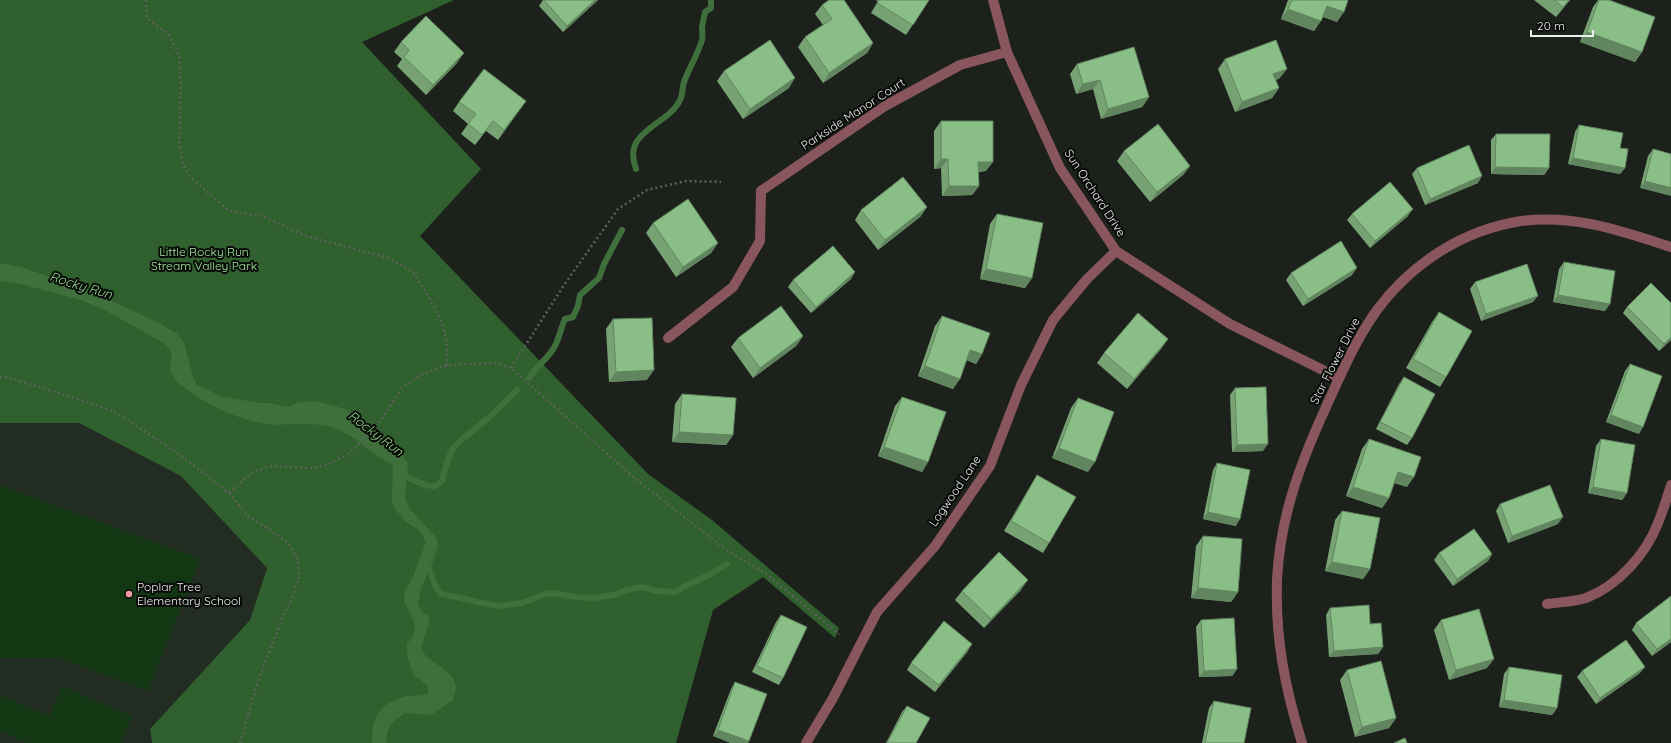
<svg xmlns="http://www.w3.org/2000/svg" width="1671" height="743" viewBox="0 0 1671 743" font-family="Quicksand,sans-serif">
<style>
.built{fill:#232c22}
.green{fill:#143713}
.forest{fill:#30602e}
.water{fill:#3f703c}
.lines{fill:none;stroke-linecap:round;stroke-linejoin:round}
.stream{stroke:#3f703c;stroke-width:6}
.path{stroke:#5c615c;stroke-width:2.5;stroke-dasharray:2 3;stroke-linecap:butt}
.lane{stroke:#8a565d;stroke-width:10}
.street{stroke:#8a565d;stroke-width:10}
.wall{fill:#77a374}
.shaded-wall{fill:#61855e}
.building{fill:#8abe87;stroke:#61855e}
.poi-dot{fill:#f39aa7;stroke:#080a08;stroke-width:1.5}
.labels{text-anchor:middle;stroke-width:4;stroke-linejoin:round;paint-order:stroke}
.street-label{font-size:12px;fill:#ebeeeb;stroke:#080a08}
.park-label{font-size:12px;fill:#a2ea9d;stroke:#080a08}
.poi-label{font-size:12px;fill:#ebeeeb;stroke:#080a08;text-anchor:start}
.water-label{font-size:13px;font-style:italic;fill:#93da8e;stroke:#080a08}
</style>
<rect width="100%" height="100%" fill="#1c211c"/>
<path class="built" d="M0 423H79L182 476 267 568 250 620 150 729 152 743H0Z"/>
<g class="green">
<path d="M0 485 201 559 148 691 58 658H0Z"/>
<path d="M62 686 132 716 121 743H27L0 731V695L49 716Z"/>
</g>
<path class="forest" d="M0 0H454L362 42 481 169 420 236 648 474 712 520 839 628 835 638 763 577 713 610 676 743H152L150 729 250 620 267 568 181 476 79 423H0Z"/>
<path class="water" d="M0 263 24 268 93 292 161 324 177 334 184 343 193 377 197 385 223 397 260 403H268L288 407 299 402 315 401 345 409 384 439 404 457 408 463 405 496 408 507 436 537 438 544 435 557 421 588 418 603 421 610 429 616V622L421 648C427 664 453 667 456 687 456 690 454 696 453 700L431 715 404 713C392 723 386 725 387 743H372C373 724 374 709 394 701 397 699 402 697 406 696 414 695 420 697 428 693V686L413 674 407 655V644L413 636 415 630 413 619 404 601 405 591 413 577 426 542 419 530 406 522 395 509 392 502 393 465C372 454 352 433 331 427 310 421 288 426 267 424 238 420 204 404 181 385 160 368 178 362 169 348 167 346 164 343 162 342L101 308 81 300 21 284 0 281Z"/>
<g class="lines">
<g class="stream">
<path d="M636 169C621 130 668 126 680 100 683 95 682 88 684 82 689 68 698 54 702 40 703 36 702 31 702 27 703 22 704 17 705 12L711 8V0"/>
<path d="M529 378C536 366 548 359 555 346 559 338 561 328 565 319L573 317 578 306 580 295 599 278 604 264 622 230"/>
<path d="M402 473C406 478 427 487 434 486 437 486 440 483 442 481 445 471 447 458 453 449 461 438 471 433 481 424 494 414 505 402 517 390"/>
<path d="M426 563C433 574 432 584 441 594L498 606 522 603 545 594 554 593 575 597 594 598 618 594 625 590 643 587 657 591 675 592 687 585 707 576 727 564"/>
</g>
<g class="path">
<path d="M146 0 147 18 168 34 179 54 181 84 179 142 183 164 189 176 229 211 262 216 306 236 389 258 413 272 426 292 442 322 447 342V366"/>
<path d="M511 368 564 285 618 209 647 190 686 181 721 182"/>
<path d="M0 377 9 378 91 403 115 412 183 457 229 493 248 516 270 530 289 544 298 560 299 578 293 596 283 616 258 681 240 743"/>
<path d="M229 493 254 471 272 466 312 468 329 464 350 453 381 420 402 388 420 375 443 366 464 364 496 363 511 368 638 481 728 551 765 573 839 634"/>
</g>
<path class="lane" d="M668 338 733 287 760 241 761 191"/>
<g class="street">
<path d="M993 0 1007 52 1060 168 1116 251 1230 324 1339 378"/>
<path d="M761 191 885 106 960 65 1007 52"/>
<path d="M1547 604C1559 602 1574 602 1586 598 1618 586 1646 554 1658 523 1663 511 1667 498 1671 485"/>
<path d="M806 743 833 698 877 612 935 546 990 466 1021 385 1053 320 1087 279 1116 251"/>
<path d="M1302 743C1285 688 1275 638 1277 580 1280 517 1300 464 1326 407 1341 374 1356 339 1377 310 1412 263 1463 230 1521 221 1574 214 1622 231 1671 247"/>
</g>
</g>
<g class="wall">
<path d="M543 0H598L563 32 539 6Z"/>
<path d="M875 0H929L906 35 871 13 878 1Z"/>
<path d="M1288 0H1348L1337 22 1323 17 1314 31 1281 19Z"/>
<path d="M1534 0H1570L1556 17Z"/>
<path d="M1598 0H1609L1642 52 1635 62 1580 42 1593 7Z"/>
<path d="M822 5 873 43 867 53 823 83 798 47 805 37 823 25 815 14Z"/>
<path d="M401 42 457 63 426 95 397 66 402 59 394 52Z"/>
<path d="M1225 59 1280 78 1276 80 1279 88 1272 98 1235 112 1218 69Z"/>
<path d="M1077 64 1149 97 1142 107 1101 119 1093 89 1076 94 1070 74Z"/>
<path d="M724 71 789 88 743 119 717 81Z"/>
<path d="M526 101 498 140 486 131 475 145 461 134 468 124 453 111 459 102Z"/>
<path d="M941 121 986 171 979 172V186L972 195 942 196 941 168 934 169V131Z"/>
<path d="M1579 125 1620 148 1625 168 1620 174 1568 164 1575 132Z"/>
<path d="M1496 134 1549 168 1544 175 1491 174V140Z"/>
<path d="M1653 149 1671 154 1640 188 1648 156Z"/>
<path d="M1124 151 1190 166 1183 175 1150 202 1117 161Z"/>
<path d="M1417 168 1478 183 1425 205 1412 174Z"/>
<path d="M927 207 920 217 878 250 855 220 861 210Z"/>
<path d="M997 214 1032 278 1025 288 980 279 990 224Z"/>
<path d="M1352 214 1408 216 1370 248 1347 220Z"/>
<path d="M653 223 718 243 711 253 676 277 646 233Z"/>
<path d="M1564 262 1605 311 1553 302 1559 269Z"/>
<path d="M1291 273 1352 275 1303 306 1286 280Z"/>
<path d="M851 279 811 313 788 287 793 280Z"/>
<path d="M1475 282 1533 302 1481 321 1470 289Z"/>
<path d="M1671 303V340L1659 351 1623 313 1627 307Z"/>
<path d="M1439 312 1446 377 1440 387 1406 368 1432 322Z"/>
<path d="M942 316 982 354 976 364 967 360 953 389 918 376 935 326Z"/>
<path d="M613 319 647 380 609 382 606 329Z"/>
<path d="M803 336 796 346 753 378 731 347 738 338Z"/>
<path d="M1168 339 1161 349 1127 389 1097 363 1104 353Z"/>
<path d="M1630 364 1639 434 1606 422 1625 371Z"/>
<path d="M1404 377 1412 438 1407 445 1376 429 1399 384Z"/>
<path d="M1235 388 1263 451 1232 452 1230 395Z"/>
<path d="M682 394 733 435 726 445 672 442 675 404Z"/>
<path d="M902 397 928 462 922 472 878 456 895 406Z"/>
<path d="M1078 398 1088 472 1052 458 1071 408Z"/>
<path d="M1369 439 1407 487 1394 483 1389 498 1382 508 1346 496 1362 449Z"/>
<path d="M1601 439 1627 493 1622 500 1588 493 1596 446Z"/>
<path d="M1217 463 1236 526 1203 519 1213 470Z"/>
<path d="M1037 475 1049 543 1043 553 1004 531 1031 485Z"/>
<path d="M1500 504 1558 524 1508 543 1496 511Z"/>
<path d="M1342 511 1370 569 1363 579 1325 571 1335 520Z"/>
<path d="M1203 536 1238 592 1231 602 1191 598 1196 546Z"/>
<path d="M1439 553 1492 554 1488 561 1453 586 1434 560Z"/>
<path d="M1021 590 984 628 955 600 962 591Z"/>
<path d="M1671 596V642L1652 656 1632 630 1636 623Z"/>
<path d="M1330 608 1370 624 1383 647 1378 654 1329 657 1326 615Z"/>
<path d="M781 615 783 678 779 685 752 672 776 622Z"/>
<path d="M1201 620 1237 669 1232 676 1199 677 1196 627Z"/>
<path d="M1441 620 1487 668 1449 680 1434 630Z"/>
<path d="M968 651 935 692 907 670 911 663Z"/>
<path d="M1509 667 1557 708 1552 715 1499 707 1504 674Z"/>
<path d="M1347 670 1396 718 1389 728 1355 737 1340 680Z"/>
<path d="M1582 671 1640 673 1596 704 1577 677Z"/>
<path d="M735 682 749 741 748 743H731L713 736 731 689Z"/>
<path d="M1214 701 1244 743H1202L1209 708Z"/>
<path d="M907 706 916 743H886L902 712Z"/>
</g>
<g class="shaded-wall">
<path d="M595 0H598L563 32 567 26Z"/>
<path d="M1569 0H1570L1556 17 1563 7Z"/>
<path d="M1327 6 1344 12 1337 22 1320 15Z"/>
<path d="M1288 9 1321 21 1314 31 1281 19Z"/>
<path d="M1587 32 1642 52 1635 62 1580 42Z"/>
<path d="M873 43 867 53 823 83 829 73Z"/>
<path d="M464 53 457 63 426 95 433 85Z"/>
<path d="M1287 69 1280 78 1266 84 1273 74Z"/>
<path d="M795 78 789 88 743 119 750 109Z"/>
<path d="M1100 80 1093 89 1076 94 1083 84Z"/>
<path d="M1279 88 1272 98 1235 112 1242 102Z"/>
<path d="M1149 97 1142 107 1101 119 1108 109Z"/>
<path d="M526 101 519 111 498 140 504 130Z"/>
<path d="M1573 158 1625 168 1620 174 1568 164Z"/>
<path d="M941 159H948L941 168 934 169Z"/>
<path d="M978 162H993L986 171 972 172Z"/>
<path d="M1190 166 1183 175 1150 202 1157 192Z"/>
<path d="M1495 167 1549 168 1544 175 1491 174Z"/>
<path d="M1482 176 1478 183 1425 205 1430 199Z"/>
<path d="M1645 181 1671 188V196L1640 188Z"/>
<path d="M949 186H979L972 195 942 196Z"/>
<path d="M927 207 920 217 878 250 885 240Z"/>
<path d="M1413 209 1408 216 1370 248 1375 241Z"/>
<path d="M718 243 711 253 676 277 683 267Z"/>
<path d="M1357 268 1352 275 1303 306 1308 299Z"/>
<path d="M986 269 1032 278 1025 288 980 279Z"/>
<path d="M855 272 851 279 811 313 816 307Z"/>
<path d="M1558 295 1610 304 1605 311 1553 302Z"/>
<path d="M1538 296 1533 302 1481 321 1486 314Z"/>
<path d="M803 336 796 346 753 378 760 368Z"/>
<path d="M1671 337V340L1659 351 1664 344Z"/>
<path d="M1168 339 1161 349 1127 389 1134 379Z"/>
<path d="M970 350 982 354 976 364 963 359Z"/>
<path d="M925 366 960 379 953 389 918 376Z"/>
<path d="M654 370 647 380 609 382 616 372Z"/>
<path d="M1611 415 1643 427 1639 434 1606 422Z"/>
<path d="M679 432 733 435 726 445 672 442Z"/>
<path d="M1268 444 1263 451 1232 452 1237 445Z"/>
<path d="M884 447 928 462 922 472 878 456Z"/>
<path d="M1059 448 1095 462 1088 472 1052 458Z"/>
<path d="M1398 472 1414 477 1407 487 1391 481Z"/>
<path d="M1353 487 1389 498 1382 508 1346 496Z"/>
<path d="M1593 487 1627 493 1622 500 1588 493Z"/>
<path d="M1208 512 1240 519 1236 526 1203 519Z"/>
<path d="M1563 517 1558 524 1508 543 1512 536Z"/>
<path d="M1492 554 1488 561 1453 586 1457 579Z"/>
<path d="M1332 562 1370 569 1363 579 1325 571Z"/>
<path d="M1028 580 1021 590 984 628 991 619Z"/>
<path d="M1198 588 1238 592 1231 602 1191 598Z"/>
<path d="M1671 639V642L1652 656 1657 649Z"/>
<path d="M972 644 968 651 935 692 939 685Z"/>
<path d="M1383 647 1378 654 1329 657 1334 651Z"/>
<path d="M1494 659 1487 668 1449 680 1456 670Z"/>
<path d="M1645 667 1640 673 1596 704 1600 698Z"/>
<path d="M1237 669 1232 676 1199 677 1204 671Z"/>
<path d="M1504 700 1557 708 1552 715 1499 707Z"/>
<path d="M1396 718 1389 728 1355 737 1362 727Z"/>
<path d="M718 730 749 741 748 743H731L713 736Z"/>
</g>
<g class="building">
<path d="M544 0H595L567 26Z"/>
<path d="M829 0H844L873 43 829 73 805 37 832 19 822 5Z"/>
<path d="M879 0H929L913 25 877 3Z"/>
<path d="M1292 0H1348L1344 12 1327 6 1321 21 1288 9Z"/>
<path d="M1554 0H1569L1563 7Z"/>
<path d="M1599 0H1609L1655 17 1642 52 1587 32Z"/>
<path d="M426 16 464 53 433 85 404 57 409 50 401 42Z"/>
<path d="M770 40 795 78 750 109 724 71Z"/>
<path d="M1276 40 1287 69 1273 74 1279 88 1242 102 1225 59Z"/>
<path d="M1134 47 1149 97 1108 109 1100 80 1083 84 1077 64Z"/>
<path d="M484 69 526 101 504 130 493 121 482 135 468 124 476 114 459 102Z"/>
<path d="M941 121H993V162H978L979 186H949L948 159H941Z"/>
<path d="M1158 124 1190 166 1157 192 1124 151Z"/>
<path d="M1579 125 1623 133 1620 148 1628 149 1625 168 1573 158Z"/>
<path d="M1496 134H1550L1549 168 1495 167Z"/>
<path d="M1469 145 1482 176 1430 199 1417 168Z"/>
<path d="M1653 149 1671 154V188L1645 181Z"/>
<path d="M903 177 927 207 885 240 861 210Z"/>
<path d="M1390 182 1413 209 1375 241 1352 214Z"/>
<path d="M688 199 718 243 683 267 653 223Z"/>
<path d="M997 214 1043 223 1032 278 986 269Z"/>
<path d="M1341 241 1357 268 1308 299 1291 273Z"/>
<path d="M833 246 855 272 816 307 793 280Z"/>
<path d="M1564 262 1615 271 1610 304 1558 295Z"/>
<path d="M1527 264 1538 296 1486 314 1475 282Z"/>
<path d="M1651 283 1671 303V337L1664 344 1627 307Z"/>
<path d="M781 306 803 336 760 368 738 338Z"/>
<path d="M1439 312 1472 331 1446 377 1413 359Z"/>
<path d="M1138 313 1168 339 1134 379 1104 353Z"/>
<path d="M942 316 990 333 982 354 970 350 960 379 925 366Z"/>
<path d="M652 318 654 370 616 372 613 319Z"/>
<path d="M1630 364 1662 376 1643 427 1611 415Z"/>
<path d="M1404 377 1435 394 1412 438 1380 422Z"/>
<path d="M1266 387 1268 444 1237 445 1235 388Z"/>
<path d="M682 394 736 398 733 435 679 432Z"/>
<path d="M902 397 946 412 928 462 884 447Z"/>
<path d="M1078 398 1114 412 1095 462 1059 448Z"/>
<path d="M1369 439 1421 457 1414 477 1398 472 1389 498 1353 487Z"/>
<path d="M1601 439 1635 445 1627 493 1593 487Z"/>
<path d="M1217 463 1250 470 1240 519 1208 512Z"/>
<path d="M1037 475 1076 497 1049 543 1011 521Z"/>
<path d="M1550 485 1563 517 1512 536 1500 504Z"/>
<path d="M1342 511 1380 518 1370 569 1332 562Z"/>
<path d="M1474 529 1492 554 1457 579 1439 553Z"/>
<path d="M1203 536 1242 539 1238 592 1198 588Z"/>
<path d="M999 552 1028 580 991 619 962 591Z"/>
<path d="M1671 596V639L1657 649 1636 623Z"/>
<path d="M1369 605 1370 624 1381 623 1383 647 1334 651 1330 608Z"/>
<path d="M1479 609 1494 659 1456 670 1441 620Z"/>
<path d="M781 615 807 627 783 678 757 666Z"/>
<path d="M1234 618 1237 669 1204 671 1201 620Z"/>
<path d="M944 621 972 644 939 685 911 663Z"/>
<path d="M1626 640 1645 667 1600 698 1582 671Z"/>
<path d="M1381 661 1396 718 1362 727 1347 670Z"/>
<path d="M1509 667 1562 675 1557 708 1504 700Z"/>
<path d="M735 682 767 694 749 741 718 730Z"/>
<path d="M1214 701 1251 708 1244 743H1205Z"/>
<path d="M907 706 930 718 916 743H887Z"/>
<path d="M1405 738 1407 743H1394Z"/>
</g>
<circle class="poi-dot" cx="129" cy="594" r="4"/>
<g class="labels">
<g class="street-label">
<text transform="translate(853 114) rotate(-33)" y="4">Parkside Manor Court</text>
<text transform="translate(1095 193) rotate(57)" y="4">Sun Orchard Drive</text>
<text transform="translate(1335 361) rotate(-63)" y="4">Star Flower Drive</text>
<text transform="translate(955 491) rotate(-56)" y="4">Logwood Lane</text>
</g>
<g class="park-label">
<text x="204" y="256">Little Rocky Run<tspan x="204" dy="14">Stream Valley Park</tspan></text>
</g>
<g class="poi-label">
<text x="137" y="591">Poplar Tree<tspan x="137" dy="14">Elementary School</tspan></text>
</g>
<g class="water-label">
<text transform="translate(81 285) rotate(17)" y="5">Rocky Run</text>
<text transform="translate(376 433) rotate(37)" y="5">Rocky Run</text>
</g>
</g>
<path d="M1531 30v6h62v-6" fill="none" stroke="#ebeeeb" stroke-width="2"/>
<text x="1537" y="30" font-size="12" fill="#ebeeeb" stroke="#080a08" stroke-width="3" paint-order="stroke">20 m</text>
</svg>
